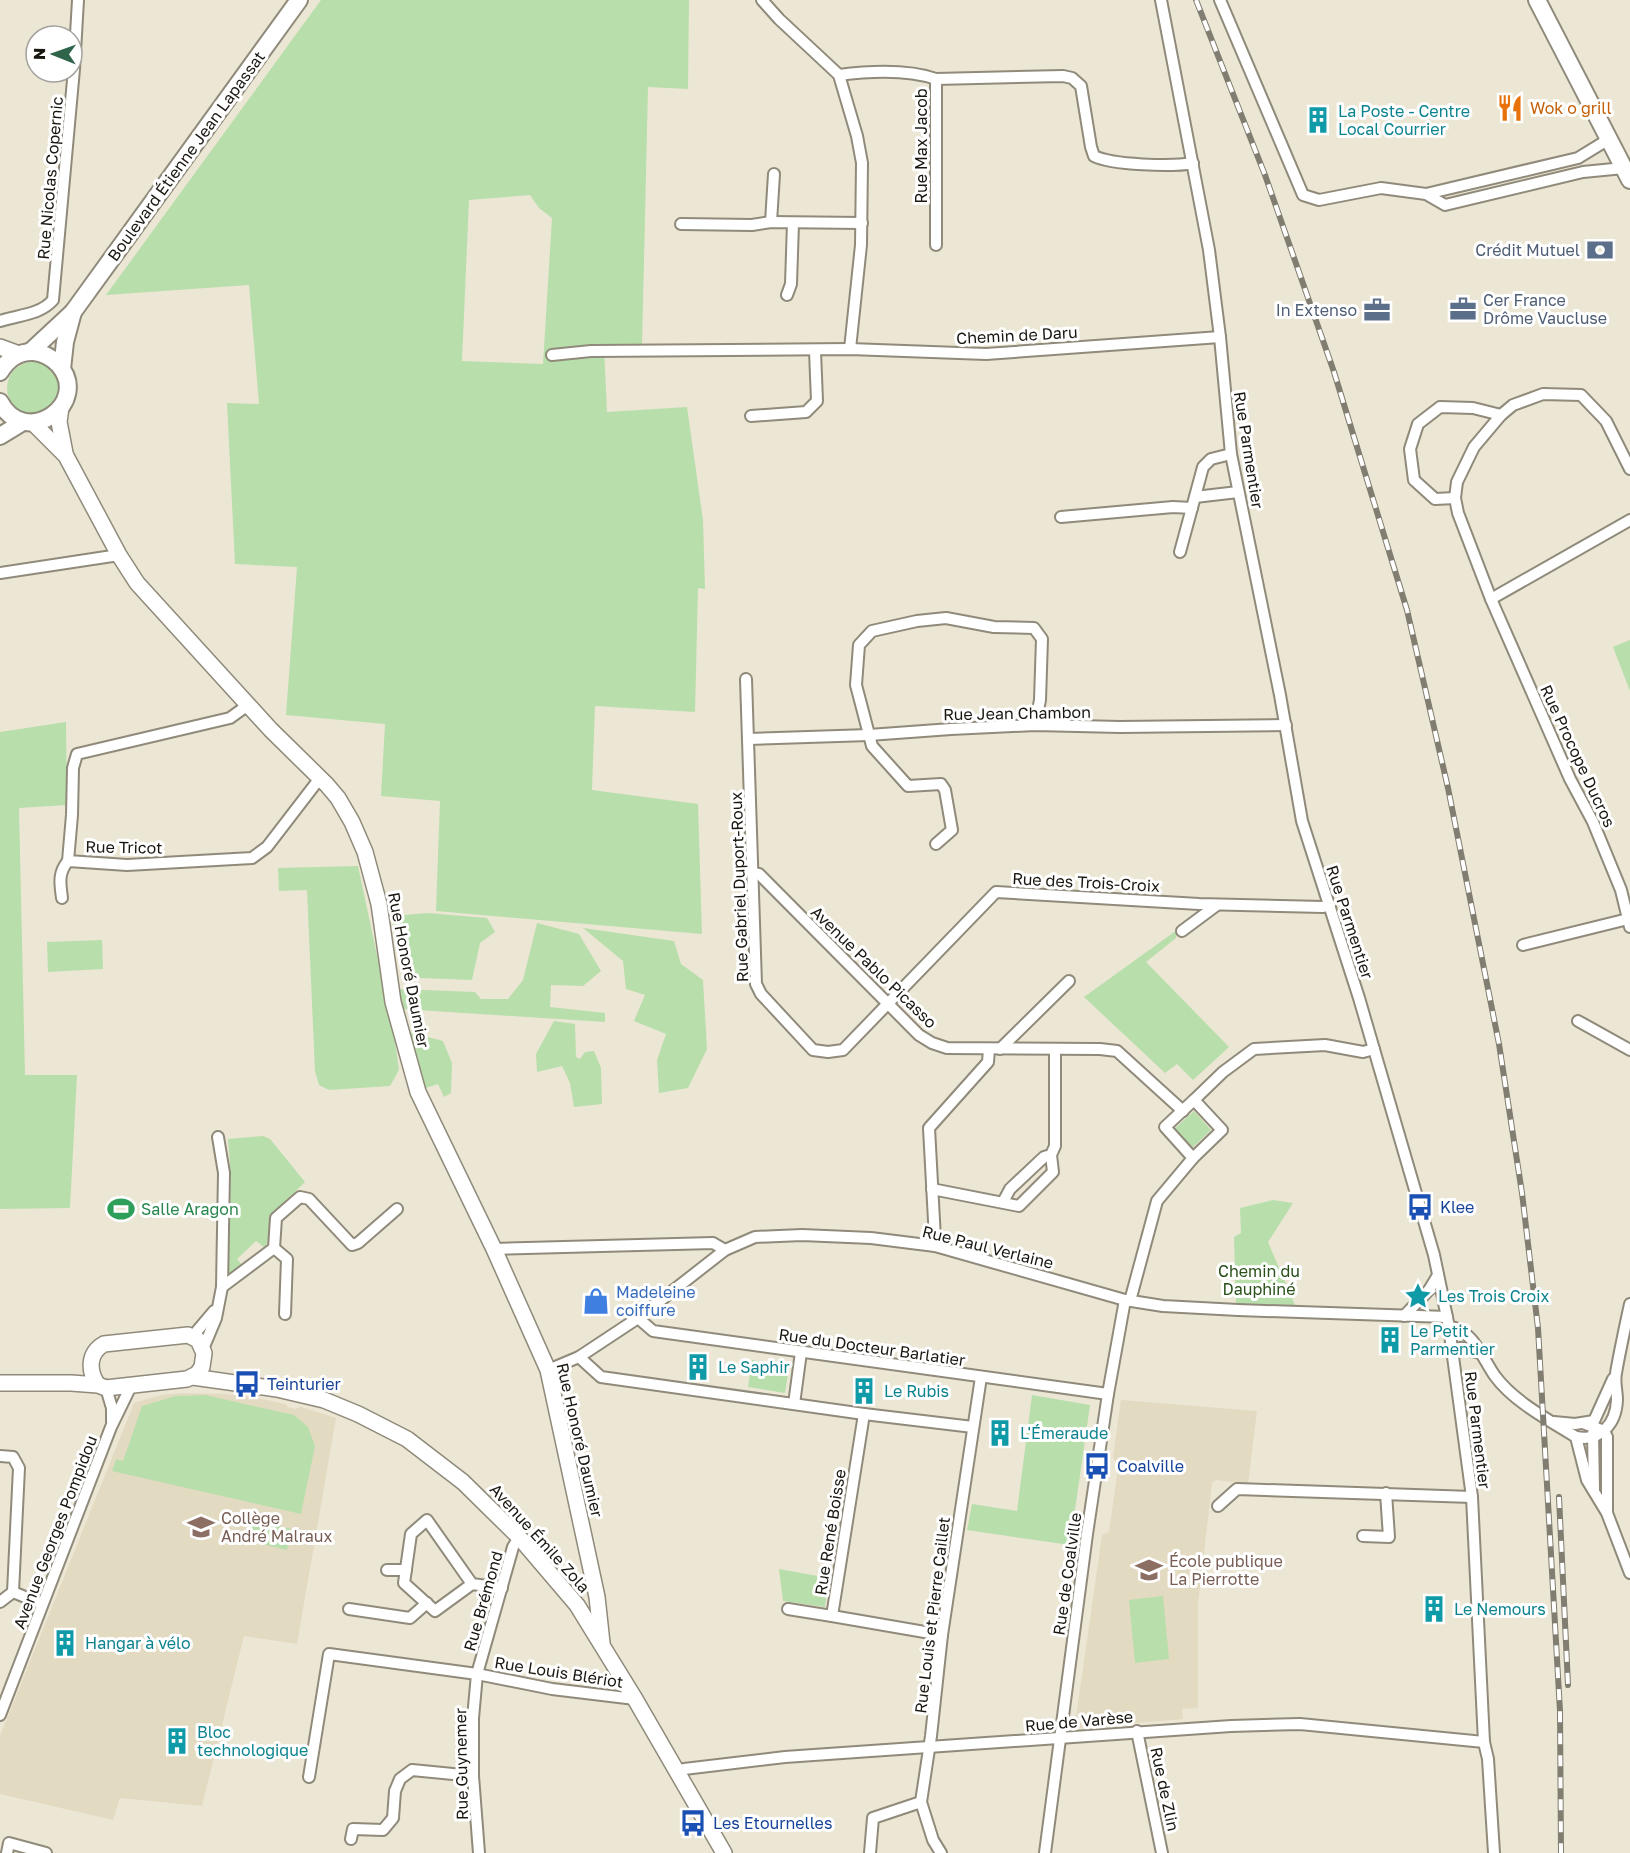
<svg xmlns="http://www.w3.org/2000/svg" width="1630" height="1853" viewBox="0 0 1630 1853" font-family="'Golos Text',sans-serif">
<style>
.built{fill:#e3dac2}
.green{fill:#b8dfab;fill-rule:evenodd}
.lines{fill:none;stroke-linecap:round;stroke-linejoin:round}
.street-casing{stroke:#908a7b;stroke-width:14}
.secondary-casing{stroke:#908a7b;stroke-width:18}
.primary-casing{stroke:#908a7b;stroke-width:20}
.street{stroke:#fff;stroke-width:10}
.secondary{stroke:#fff;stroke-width:15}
.primary{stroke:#fff;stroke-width:16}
.rail-casing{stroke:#817d70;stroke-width:6}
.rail{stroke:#fff;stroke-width:4;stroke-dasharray:11;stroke-linecap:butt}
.labels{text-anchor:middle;stroke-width:6;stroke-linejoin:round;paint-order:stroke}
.food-label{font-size:16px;fill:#c56008;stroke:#fff;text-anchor:start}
.culture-label{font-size:16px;fill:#0d838f;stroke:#fff;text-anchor:start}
.street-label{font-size:16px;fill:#191710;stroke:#fff}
.service-label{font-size:16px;fill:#4e5e75;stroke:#fff;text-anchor:end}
.transit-label{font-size:16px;fill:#164399;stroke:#fff;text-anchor:start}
.leisure-label{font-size:16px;fill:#27864d;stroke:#fff;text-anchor:start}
.park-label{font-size:16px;fill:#274f17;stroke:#fff}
.shop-label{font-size:16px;fill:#366cbe;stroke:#fff;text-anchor:start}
.education-label{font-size:16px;fill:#785e54;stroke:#fff;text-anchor:start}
</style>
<rect width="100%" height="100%" fill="#ece6d4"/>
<g class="built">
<path d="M182 1393 225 1394 263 1399 286 1404 288 1407 295 1409 301 1407 336 1418 297 1644 244 1636 202 1806 120 1798 113 1820 0 1794V1736L134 1403 161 1395Z"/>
<path d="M1121 1400 1257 1411 1248 1484 1216 1480 1212 1483 1198 1605V1708L1182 1709 1183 1719 1079 1728 1076 1724V1717L1102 1535 1109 1532 1119 1461H1115L1113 1457Z"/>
</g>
<g class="green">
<path d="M321 0H689L688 89 648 87 642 347 604 349 607 412 687 407 703 520 705 589 698 588 695 712 595 706 592 790 698 804 702 934 436 911 440 801 381 796 385 724 286 715 297 567 235 564 227 403 259 404 249 285 106 295ZM530 195 539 208 552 218 543 364 462 361 469 200Z"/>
<circle cx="33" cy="388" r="26"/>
<path d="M1630 640V691L1613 647Z"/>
<path d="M66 722 67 805 19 808 25 1075H77L70 1208 0 1209V732Z"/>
<path d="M358 866 394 1035 399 1070 390 1086 329 1090 319 1085 315 1071 307 890 279 891 278 868Z"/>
<path d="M428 913 487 918 495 932 480 943 472 980 422 978 404 980 392 916Z"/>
<path d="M537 923 579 934 601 971 583 986 551 985 550 1007 605 1013V1022L402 1009 398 989 475 992 481 999H508L523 980Z"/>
<path d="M583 928 674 941 681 964 703 980 707 1049 688 1088 659 1093 657 1060 666 1034 634 1021 645 995 626 989 623 961Z"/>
<path d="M1177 930 1176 938 1146 962 1229 1047 1193 1080 1177 1064 1165 1073 1084 997Z"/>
<path d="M102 940 103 969 48 972 47 942Z"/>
<path d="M554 1021 575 1024 576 1057 580 1059 585 1052 594 1051 601 1068 602 1104 574 1107 570 1083 562 1066 537 1072 536 1054Z"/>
<path d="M409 1032 443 1041 452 1063 451 1093 444 1097 438 1084 426 1088Z"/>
<path d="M1194 1111 1211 1130 1191 1149 1173 1130Z"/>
<path d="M263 1136 270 1139 305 1182 271 1215 268 1240 265 1248 256 1241 237 1259 244 1267 233 1275 228 1273 231 1176 228 1139Z"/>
<path d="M1273 1200 1293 1203 1268 1242 1295 1305 1236 1304 1234 1237 1241 1233 1240 1208Z"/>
<path d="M752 1360 789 1368 785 1393 748 1387Z"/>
<path d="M205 1395 294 1415 308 1427 315 1446 301 1514 112 1471 116 1459 123 1461 142 1406 176 1396Z"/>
<path d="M1032 1395 1090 1405 1070 1545 967 1530 972 1504 1017 1511Z"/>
<path d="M250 1520 291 1529 287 1550 246 1540Z"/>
<path d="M779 1569 823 1577 829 1576 825 1607 783 1601Z"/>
<path d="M1163 1596 1169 1659 1135 1663 1129 1600Z"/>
</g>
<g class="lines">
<defs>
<g id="street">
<path d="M762 0 779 19 839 75 857 136 862 163 861 245 850 349"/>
<path d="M1161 0 1209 250 1220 337 1231 454 1280 695 1302 821 1359 998 1434 1255 1449 1327 1472 1497 1484 1742 1488 1759 1494 1853"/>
<path d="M1220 0 1303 195 1319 200 1381 188 1426 194 1578 158 1609 139"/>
<path d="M839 75C870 71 907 69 936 79L1063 76 1072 78 1081 86 1091 147 1094 156C1112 165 1172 167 1193 163"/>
<path d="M1426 194 1445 205 1583 172 1624 168"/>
<path d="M771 222 774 174"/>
<path d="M681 224 752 225 771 222 862 223"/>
<path d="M936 245V79"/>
<path d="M787 295 791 284 793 223"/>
<path d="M0 321C18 315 40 315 53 300L74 69 78 0"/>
<path d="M552 355 591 351 850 349 986 354 1220 337"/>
<path d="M751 416 806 412 817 401 815 351"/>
<path d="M1630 469 1606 421 1581 395 1543 394 1513 405 1501 415 1474 447 1457 482 1455 498 1458 513 1491 599 1570 779 1593 822 1621 890 1630 927"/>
<path d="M1195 497 1238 492"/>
<path d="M1455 498 1435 499 1414 480 1410 449 1418 424 1440 407 1473 408 1501 415"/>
<path d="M1061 517 1173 507 1192 508"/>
<path d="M1180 552 1203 467 1211 459 1231 454"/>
<path d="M0 573 119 555"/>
<path d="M1491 599 1630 520"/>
<path d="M746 679 756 984 761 994 813 1050 828 1052 843 1050 996 892 1199 904 1323 907 1330 905"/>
<path d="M248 705 230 718 77 754 73 768 72 815 68 861 127 865 252 858 267 847 320 778"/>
<path d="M748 739 869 735 951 729 1035 725 1120 727 1286 725"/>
<path d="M936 844 952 830 945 790 941 784 908 786 872 746 856 685 859 645 872 631 917 621 946 618 994 627 1034 628 1042 639 1040 700 1035 725"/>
<path d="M752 873 759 874 919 1035 932 1043 947 1048 1100 1049 1117 1051 1183 1111"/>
<path d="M62 898C60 883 58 873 68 861"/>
<path d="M1182 931 1217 905"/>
<path d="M1523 945 1628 919"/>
<path d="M1578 1021 1630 1050"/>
<path d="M1000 1049 1069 981"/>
<path d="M1194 1100 1223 1072 1254 1049 1325 1045 1363 1052 1374 1049"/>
<path d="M1194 1100 1222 1130 1193 1158 1165 1127Z"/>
<path d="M932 1189 1019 1206 1053 1172 1051 1155 1055 1146V1050"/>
<path d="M1003 1202 1010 1189 1044 1157 1051 1155"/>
<path d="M935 1246 933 1243 935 1239 929 1128 988 1062 989 1049"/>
<path d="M274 1248 287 1259 285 1314"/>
<path d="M494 1249 713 1243 725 1250"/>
<path d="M222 1287 274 1248 276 1218 300 1197 309 1199 352 1245 358 1243 397 1209"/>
<path d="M1130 1301 1157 1201 1193 1158"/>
<path d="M1404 1316 1429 1290 1438 1275"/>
<path d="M638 1318 653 1331 1108 1394"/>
<path d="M1449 1327C1472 1328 1483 1359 1495 1376 1514 1402 1549 1420 1576 1437L1587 1480 1607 1513 1630 1573"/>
<path d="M192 1337 214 1311"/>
<path d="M203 1349 216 1318 222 1287 224 1173 218 1137"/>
<path d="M1452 1349 1461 1348 1480 1353"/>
<path d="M579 1357 601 1377 864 1414 973 1427"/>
<path d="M548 1370 579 1357 638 1318 725 1250 755 1237 802 1235 871 1238 935 1246 1125 1300 1163 1306 1238 1310 1447 1317"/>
<path d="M106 1388 112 1408V1421"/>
<path d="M794 1404 801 1352"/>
<path d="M864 1414 832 1616 942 1635"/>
<path d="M1554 1422 1575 1424 1594 1421 1613 1379"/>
<path d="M1583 1423 1604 1431 1607 1437V1512"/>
<path d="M1593 1433 1594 1489"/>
<path d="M1576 1437C1600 1442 1616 1424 1617 1400 1617 1391 1614 1382 1616 1373 1620 1350 1625 1327 1630 1304"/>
<path d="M0 1456 13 1457 19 1468 13 1592"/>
<path d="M1218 1506 1237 1489 1472 1497"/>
<path d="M1363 1536 1389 1537 1386 1493"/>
<path d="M387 1570H406"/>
<path d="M472 1584 435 1611 404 1583 411 1534 427 1520 472 1584 502 1588"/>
<path d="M0 1602 13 1592 42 1604"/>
<path d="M349 1609 410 1618 427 1603"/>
<path d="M788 1609 832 1616"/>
<path d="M0 1715 111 1427 131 1386"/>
<path d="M1137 1731 1162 1853"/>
<path d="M677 1771 684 1769 785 1757 1231 1726 1300 1724 1484 1742"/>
<path d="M309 1777 329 1654 477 1674 552 1689 635 1699"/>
<path d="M351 1839 353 1829 383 1830 393 1818 395 1791 400 1779 412 1770 473 1776"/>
<path d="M7 1853 9 1843 46 1853"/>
<path d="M479 1853 473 1776V1718L477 1674 513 1547 519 1537"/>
<path d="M870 1853 873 1818 921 1802"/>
<path d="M941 1853 933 1840 921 1802 931 1736 942 1635 981 1377"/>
<path d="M1045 1853 1087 1534 1108 1394 1125 1300"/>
</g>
<g id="secondary">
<path d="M0 347 19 354"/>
<path d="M61 407 59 422 65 453"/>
<path d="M33 423 66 456 119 555 137 583 271 730 327 785 338 798 352 822 365 852 379 904 393 1002 418 1092 494 1249 548 1370 597 1597 602 1643"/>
<path d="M193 1377 277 1389 324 1400 358 1414 407 1439 463 1482 519 1537 577 1605 635 1699 724 1853"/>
<path d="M0 1383H71L98 1385 106 1388 187 1379 197 1374 202 1367 204 1353 198 1340 188 1335 104 1344C88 1353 88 1371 98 1385"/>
</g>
<g id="primary">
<path d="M1537 0 1630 180"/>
<path d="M30 352 73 312 299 0"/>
<path d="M62 369 65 342 73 312"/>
<path d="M0 372C7 360 19 351 34 352 44 353 51 357 58 364 93 403 25 450 0 402"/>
<path d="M0 436 23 422"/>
</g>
</defs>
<use href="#street" class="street-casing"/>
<use href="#secondary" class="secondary-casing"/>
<use href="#primary" class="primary-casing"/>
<use href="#street" class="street"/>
<use href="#secondary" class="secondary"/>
<use href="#primary" class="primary"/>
<defs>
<g id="rail">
<path d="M1196 0 1265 175 1334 372 1407 610 1448 788 1499 1044 1522 1193 1538 1328 1560 1711 1561 1853"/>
<path d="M1559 1497 1568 1685"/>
</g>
</defs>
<use href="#rail" class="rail-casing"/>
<use href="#rail" class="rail"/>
</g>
<defs>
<symbol id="restaurant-bare" viewBox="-9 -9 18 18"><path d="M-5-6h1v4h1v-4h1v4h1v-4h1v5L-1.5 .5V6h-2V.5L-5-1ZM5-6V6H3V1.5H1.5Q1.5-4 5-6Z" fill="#e8710a" stroke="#fff" stroke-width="2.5" paint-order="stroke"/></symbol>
<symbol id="building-bare" viewBox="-9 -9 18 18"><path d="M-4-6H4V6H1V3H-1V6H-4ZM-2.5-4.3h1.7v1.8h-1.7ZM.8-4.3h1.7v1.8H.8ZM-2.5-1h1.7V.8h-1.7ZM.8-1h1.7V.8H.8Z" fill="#0f9aa8" stroke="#fff" stroke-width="2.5" paint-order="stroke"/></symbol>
<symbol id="bank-bare" viewBox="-9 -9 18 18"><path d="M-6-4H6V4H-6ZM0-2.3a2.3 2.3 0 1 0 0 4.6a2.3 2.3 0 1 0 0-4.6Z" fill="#5c6f8a" stroke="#fff" stroke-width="2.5" paint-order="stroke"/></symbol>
<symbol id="office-bare" viewBox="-9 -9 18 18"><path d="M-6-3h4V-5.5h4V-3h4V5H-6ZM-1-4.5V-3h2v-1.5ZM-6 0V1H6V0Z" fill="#5c6f8a" stroke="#fff" stroke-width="2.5" paint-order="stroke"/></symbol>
<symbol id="bus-bare" viewBox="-9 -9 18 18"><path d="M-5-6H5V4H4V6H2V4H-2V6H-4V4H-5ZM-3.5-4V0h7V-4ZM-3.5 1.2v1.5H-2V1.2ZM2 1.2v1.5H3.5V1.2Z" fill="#1a4fb4" stroke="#fff" stroke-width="2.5" paint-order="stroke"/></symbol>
<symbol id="stadium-bare" viewBox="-9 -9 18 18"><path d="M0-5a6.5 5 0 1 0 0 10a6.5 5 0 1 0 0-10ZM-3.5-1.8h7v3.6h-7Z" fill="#2e9e5b" stroke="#fff" stroke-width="2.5" paint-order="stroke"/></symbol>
<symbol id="sight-bare" viewBox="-9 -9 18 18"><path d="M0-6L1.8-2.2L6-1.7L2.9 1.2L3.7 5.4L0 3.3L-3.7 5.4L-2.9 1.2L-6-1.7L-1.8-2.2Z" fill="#0f9aa8" stroke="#fff" stroke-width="2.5" paint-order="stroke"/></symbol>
<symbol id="shop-bare" viewBox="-9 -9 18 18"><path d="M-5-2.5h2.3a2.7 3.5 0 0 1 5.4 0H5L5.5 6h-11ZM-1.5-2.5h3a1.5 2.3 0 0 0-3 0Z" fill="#3f7fe0" stroke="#fff" stroke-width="2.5" paint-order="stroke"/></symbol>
<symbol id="school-bare" viewBox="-9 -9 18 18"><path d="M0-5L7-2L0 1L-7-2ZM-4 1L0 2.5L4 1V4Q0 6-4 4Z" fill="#8d6e63" stroke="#fff" stroke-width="2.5" paint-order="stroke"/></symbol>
</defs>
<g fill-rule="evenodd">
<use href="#restaurant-bare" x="1491" y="89" width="38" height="38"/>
<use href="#building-bare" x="1299" y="101" width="38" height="38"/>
<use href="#bank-bare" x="1581" y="231" width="38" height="38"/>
<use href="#office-bare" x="1444" y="290" width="38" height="38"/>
<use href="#office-bare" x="1358" y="291" width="38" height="38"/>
<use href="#bus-bare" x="1401" y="1188" width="38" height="38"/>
<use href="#stadium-bare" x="102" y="1190" width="38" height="38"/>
<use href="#sight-bare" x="1399" y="1277" width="38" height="38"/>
<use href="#shop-bare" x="577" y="1282" width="38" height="38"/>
<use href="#building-bare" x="1371" y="1321" width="38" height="38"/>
<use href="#building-bare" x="679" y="1348" width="38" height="38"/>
<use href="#bus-bare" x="228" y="1365" width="38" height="38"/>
<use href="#building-bare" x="845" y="1372" width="38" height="38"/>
<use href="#building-bare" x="981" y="1414" width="38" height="38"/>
<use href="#bus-bare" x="1078" y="1447" width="38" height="38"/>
<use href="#school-bare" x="182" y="1508" width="38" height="38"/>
<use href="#school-bare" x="1130" y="1551" width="38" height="38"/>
<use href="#building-bare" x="1415" y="1590" width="38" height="38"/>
<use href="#building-bare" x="46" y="1624" width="38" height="38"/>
<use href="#building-bare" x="158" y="1722" width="38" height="38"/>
<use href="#bus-bare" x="674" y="1804" width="38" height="38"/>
</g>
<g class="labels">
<g class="food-label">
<text x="1530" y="114">Wok o grill</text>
</g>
<g class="culture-label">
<text x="1338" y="117">La Poste - Centre<tspan x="1338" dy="18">Local Courrier</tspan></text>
<text x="1438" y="1302">Les Trois Croix</text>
<text x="1410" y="1337">Le Petit<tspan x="1410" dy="18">Parmentier</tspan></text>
<text x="718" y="1373">Le Saphir</text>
<text x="884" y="1397">Le Rubis</text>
<text x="1020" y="1439">L'Émeraude</text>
<text x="1454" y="1615">Le Nemours</text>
<text x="85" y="1649">Hangar à vélo</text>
<text x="197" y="1738">Bloc<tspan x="197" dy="18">technologique</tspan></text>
</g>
<g class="street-label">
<text transform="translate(921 146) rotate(-90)" y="6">Rue Max Jacob</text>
<text transform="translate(186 156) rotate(-54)" y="6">Boulevard Étienne Jean Lapassat</text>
<text transform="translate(50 178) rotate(-85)" y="6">Rue Nicolas Copernic</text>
<text transform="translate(1017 335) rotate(-3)" y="6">Chemin de Daru</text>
<text transform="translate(1249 450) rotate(81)" y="6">Rue Parmentier</text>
<text transform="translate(1017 713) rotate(-1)" y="6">Rue Jean Chambon</text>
<text transform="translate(1578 756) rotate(65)" y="6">Rue Procope Ducros</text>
<text transform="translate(124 847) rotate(1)" y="6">Rue Tricot</text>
<text transform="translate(1086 882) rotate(3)" y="6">Rue des Trois-Croix</text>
<text transform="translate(739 887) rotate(-92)" y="6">Rue Gabriel Duport-Roux</text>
<text transform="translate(1350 922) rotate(72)" y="6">Rue Parmentier</text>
<text transform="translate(874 967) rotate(44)" y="6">Avenue Pablo Picasso</text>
<text transform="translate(409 970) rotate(79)" y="6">Rue Honoré Daumier</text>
<text transform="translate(988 1247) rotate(14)" y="6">Rue Paul Verlaine</text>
<text transform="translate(872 1347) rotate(8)" y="6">Rue du Docteur Barlatier</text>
<text transform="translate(1478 1430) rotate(83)" y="6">Rue Parmentier</text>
<text transform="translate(580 1440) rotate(77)" y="6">Rue Honoré Daumier</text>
<text transform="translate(55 1532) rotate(-69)" y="6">Avenue Georges Pompidou</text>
<text transform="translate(830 1532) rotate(-81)" y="6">Rue René Boisse</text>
<text transform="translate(540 1538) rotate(48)" y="6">Avenue Émile Zola</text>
<text transform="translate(1067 1574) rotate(-82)" y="6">Rue de Coalville</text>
<text transform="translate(483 1601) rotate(-74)" y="6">Rue Brémond</text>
<text transform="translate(932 1615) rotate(-83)" y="6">Rue Louis et Pierre Caillet</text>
<text transform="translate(559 1672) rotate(9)" y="6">Rue Louis Blériot</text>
<text transform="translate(1079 1721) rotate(-5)" y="6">Rue de Varèse</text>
<text transform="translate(461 1764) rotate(-91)" y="6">Rue Guynemer</text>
<text transform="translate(1165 1789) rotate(78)" y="6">Rue de Zlin</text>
</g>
<g class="service-label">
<text x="1580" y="256">Crédit Mutuel</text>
<text x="1483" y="306" text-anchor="start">Cer France<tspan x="1483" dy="18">Drôme Vaucluse</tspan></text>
<text x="1357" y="316">In Extenso</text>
</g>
<g class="transit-label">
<text x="1440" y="1213">Klee</text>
<text x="267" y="1390">Teinturier</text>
<text x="1117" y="1472">Coalville</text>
<text x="713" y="1829">Les Etournelles</text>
</g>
<g class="leisure-label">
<text x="141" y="1215">Salle Aragon</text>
</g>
<g class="park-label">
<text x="1259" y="1277">Chemin du<tspan x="1259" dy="18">Dauphiné</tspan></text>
</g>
<g class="shop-label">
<text x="616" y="1298">Madeleine<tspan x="616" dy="18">coiffure</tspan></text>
</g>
<g class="education-label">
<text x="221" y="1524">Collège<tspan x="221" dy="18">André Malraux</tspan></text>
<text x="1169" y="1567">École publique<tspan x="1169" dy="18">La Pierrotte</tspan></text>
</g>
</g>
<g transform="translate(54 54) rotate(271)"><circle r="28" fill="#ffffff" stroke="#a3a29f" stroke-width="1.5"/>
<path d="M0-4.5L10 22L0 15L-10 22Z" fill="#2f644a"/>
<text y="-9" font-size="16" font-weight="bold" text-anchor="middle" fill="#191710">N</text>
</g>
</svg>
